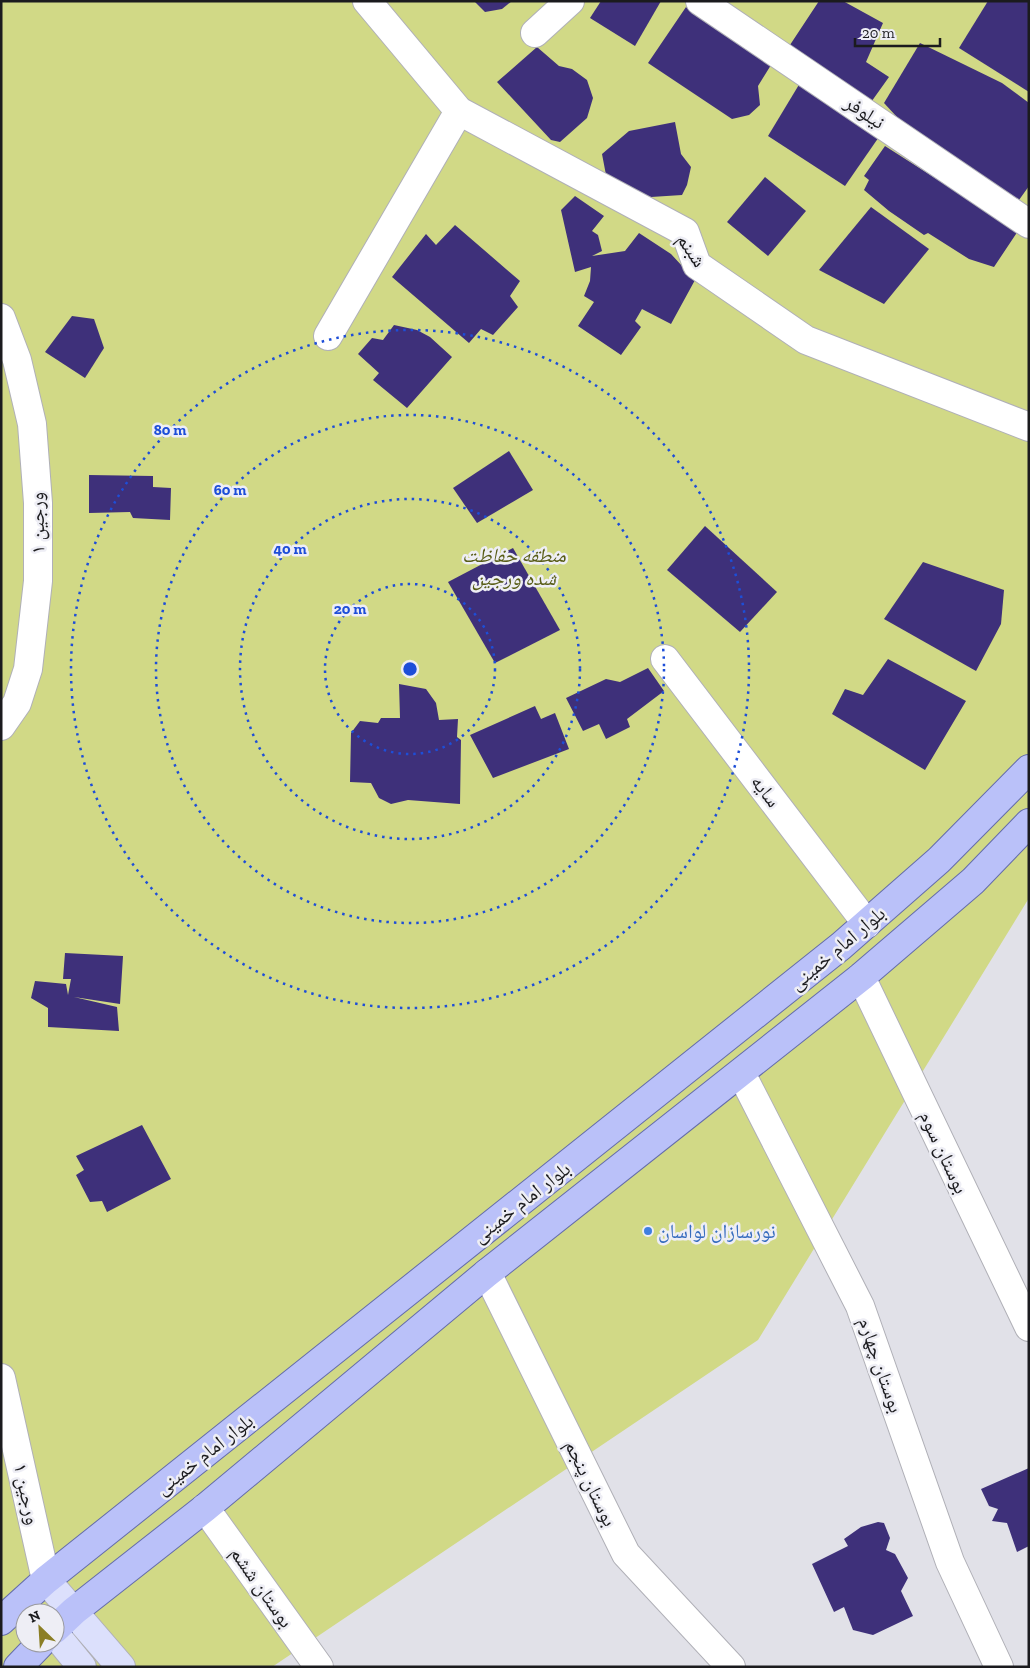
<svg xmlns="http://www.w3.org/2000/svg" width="1030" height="1668" viewBox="0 0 1030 1668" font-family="'Zilla Slab','Noto Naskh Arabic',serif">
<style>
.green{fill:#d1d986;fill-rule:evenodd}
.building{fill:#3e307a}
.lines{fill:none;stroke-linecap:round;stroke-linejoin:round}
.minor-casing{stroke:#b0b0b7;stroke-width:30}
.secondary-casing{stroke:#b0b0b7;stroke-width:30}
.primary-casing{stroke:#646caa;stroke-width:30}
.minor{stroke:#fff;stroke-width:28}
.secondary{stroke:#dce0fc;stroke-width:28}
.primary{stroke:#bac1f9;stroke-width:28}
.ring{fill:none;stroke:#1d4ed8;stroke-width:2.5;stroke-dasharray:2.5 5}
.shop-dot{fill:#3f7fe0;stroke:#eeeef5;stroke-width:2}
.labels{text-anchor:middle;stroke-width:5;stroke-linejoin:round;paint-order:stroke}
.street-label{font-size:20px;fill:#1b1b1e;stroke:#eeeef5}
.park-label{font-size:20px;font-style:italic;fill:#585d17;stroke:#eeeef5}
.shop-label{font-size:20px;fill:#366cbe;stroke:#eeeef5;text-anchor:start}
.centre{fill:#1d4ed8;stroke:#eeeef5;stroke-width:2.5}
.ring-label{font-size:15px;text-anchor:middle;font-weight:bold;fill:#1d4ed8;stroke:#eeeef5;stroke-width:5;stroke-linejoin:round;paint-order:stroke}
</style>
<rect width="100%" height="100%" fill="#e1e1e8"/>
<path class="green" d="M1 1H1029V898L758 1340 272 1667H1ZM25 1613H55V1643H25Z"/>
<g class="building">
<path d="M474 1H512L502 9 485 12Z"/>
<path d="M601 1H661L635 46 590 18Z"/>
<path d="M819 1H843L883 23 866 62 889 77 869 105 786 51Z"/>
<path d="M988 1H1029V92L959 48Z"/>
<path d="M686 7 771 65 758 86 760 105 749 115 732 119 648 63Z"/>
<path d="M920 43 1002 83 1029 103V186L1019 200 908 129 884 103Z"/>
<path d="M537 47 559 66 572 69 587 80 593 98 587 118 560 142 551 140 497 82Z"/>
<path d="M800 83 881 134 845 186 768 136Z"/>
<path d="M675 122 681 154 691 167 687 185 682 195 651 197 623 193 606 175 602 154 629 131Z"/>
<path d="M885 146 1018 231 994 267 969 259 928 233 924 235 889 211 864 190 869 180 864 176Z"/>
<path d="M765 177 806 211 768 256 727 222Z"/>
<path d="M575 196 604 216 592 231 598 235 602 251 592 256 625 251 639 233 671 254 695 280 671 324 642 309 635 321 641 327 621 355 578 326 594 302 584 296 590 281 591 267 575 272 561 210Z"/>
<path d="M871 207 929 249 884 304 819 270Z"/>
<path d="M455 225 520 281 510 296 518 307 493 335 481 329 469 343 392 277 426 234 436 245Z"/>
<path d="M72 316 94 319 104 348 85 378 45 352Z"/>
<path d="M394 325 417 330 430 337 452 357 407 408 373 380 379 373 358 354 372 338 383 340Z"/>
<path d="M509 451 533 490 477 523 453 488Z"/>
<path d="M89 475 153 476V487L171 488 170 520 133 518 130 512 89 513Z"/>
<path d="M705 526 777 592 740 632 667 570Z"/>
<path d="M513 548 560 630 495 663 448 582Z"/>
<path d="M923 562 1004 590 1001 624 976 671 884 619Z"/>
<path d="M888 659 966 701 925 770 832 714 845 689 863 695Z"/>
<path d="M648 668 664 691 627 719 630 727 606 739 599 724 583 731 566 698 606 679 620 682Z"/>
<path d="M399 684 426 689 436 703 439 720 458 719 457 737 461 740 460 804 408 800 391 804 379 798 371 783 350 782 351 733 360 721 378 723 381 718H400Z"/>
<path d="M535 706 541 719 555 713 569 749 493 778 470 735Z"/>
<path d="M65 953 123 956 120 1004 74 997 117 1007 119 1031 48 1027V1008L31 998 35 981 66 984 68 995 71 979H63Z"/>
<path d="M142 1125 171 1179 107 1212 102 1201 90 1202 76 1175 84 1170 76 1156Z"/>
<path d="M1029 1468V1546L1017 1552 1007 1523 992 1521 998 1509 989 1506 981 1489Z"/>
<path d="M878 1522 884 1523 890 1538 886 1550 895 1554 908 1578 901 1591 913 1616 873 1635 853 1630 844 1607 834 1612 812 1564 848 1546 844 1539 861 1527Z"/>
</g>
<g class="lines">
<defs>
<g id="minor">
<path d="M367 1 459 111 685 232 697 265 806 340 1029 427"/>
<path d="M700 1 1029 224"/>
<path d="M535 33 570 1"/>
<path d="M1 318 17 360 32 424 38 503V581L28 669 17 703 1 726"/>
<path d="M328 336 459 111"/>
<path d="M665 659 867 924"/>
<path d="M861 977 1029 1327"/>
<path d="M741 1073 860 1306 950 1562 999 1667"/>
<path d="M487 1273 626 1554 731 1667"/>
<path d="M1 1378 46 1580"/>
<path d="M205 1508 319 1667"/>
</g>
<g id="secondary">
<path d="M46 1580 121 1667"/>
<path d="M55 1634 82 1667"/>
</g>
<g id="primary">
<path d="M1 1621 46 1580 841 946 939 860 1029 769"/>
<path d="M55 1629 74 1611 205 1508 487 1273 861 977 973 881 1029 823"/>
<path d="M18 1667 41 1643"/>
</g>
</defs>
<use href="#minor" class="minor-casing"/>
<use href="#secondary" class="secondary-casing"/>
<use href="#primary" class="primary-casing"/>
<use href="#minor" class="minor"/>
<use href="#secondary" class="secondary"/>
<use href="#primary" class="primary"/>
</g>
<g class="ring">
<circle cx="410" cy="669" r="85"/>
<circle cx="410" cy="669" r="170"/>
<circle cx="410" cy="669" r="254"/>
<circle cx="410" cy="669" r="339"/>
</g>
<circle class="shop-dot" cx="648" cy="1231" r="5"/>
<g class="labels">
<g class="street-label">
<text transform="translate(865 112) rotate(34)" y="7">نیلوفر</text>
<text transform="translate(692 250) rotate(56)" y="7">شبنم</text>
<text transform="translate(37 523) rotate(-91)" y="7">ورجین ۱</text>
<text transform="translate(766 791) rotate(53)" y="7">سایه</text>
<text transform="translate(837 948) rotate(-40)" y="7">بلوار امام خمینی</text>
<text transform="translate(944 1152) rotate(65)" y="7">بوستان سوم</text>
<text transform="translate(521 1202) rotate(-38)" y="7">بلوار امام خمینی</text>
<text transform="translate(881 1365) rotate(71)" y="7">بوستان چهارم</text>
<text transform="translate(204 1454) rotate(-38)" y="7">بلوار امام خمینی</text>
<text transform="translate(591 1483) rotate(64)" y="7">بوستان پنجم</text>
<text transform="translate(27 1494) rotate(78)" y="7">ورجین ۱</text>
<text transform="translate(262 1587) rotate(55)" y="7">بوستان ششم</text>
</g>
<g class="park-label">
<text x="514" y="562">منطقه حفاظت<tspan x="514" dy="23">شده ورجین</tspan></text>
</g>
<g class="shop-label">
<text x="658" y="1238">نورسازان لواسان</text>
</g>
</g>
<circle cx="410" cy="669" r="8" class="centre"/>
<g class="ring-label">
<text x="170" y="435">80 m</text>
<text x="230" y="495">60 m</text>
<text x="290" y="554">40 m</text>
<text x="350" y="614">20 m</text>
</g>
<rect width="1030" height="1668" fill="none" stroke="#1b1b1e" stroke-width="5"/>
<g transform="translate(40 1628) rotate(335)"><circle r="24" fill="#eeeef5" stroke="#9a9a9f"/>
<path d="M0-4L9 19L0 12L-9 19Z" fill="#8b7e24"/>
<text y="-8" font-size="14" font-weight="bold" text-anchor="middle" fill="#1b1b1e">N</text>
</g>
<path d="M855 38v8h85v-8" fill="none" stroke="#1b1b1e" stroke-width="2.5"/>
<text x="862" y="38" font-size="15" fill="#1b1b1e" stroke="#eeeef5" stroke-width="4" paint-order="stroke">20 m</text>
</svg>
